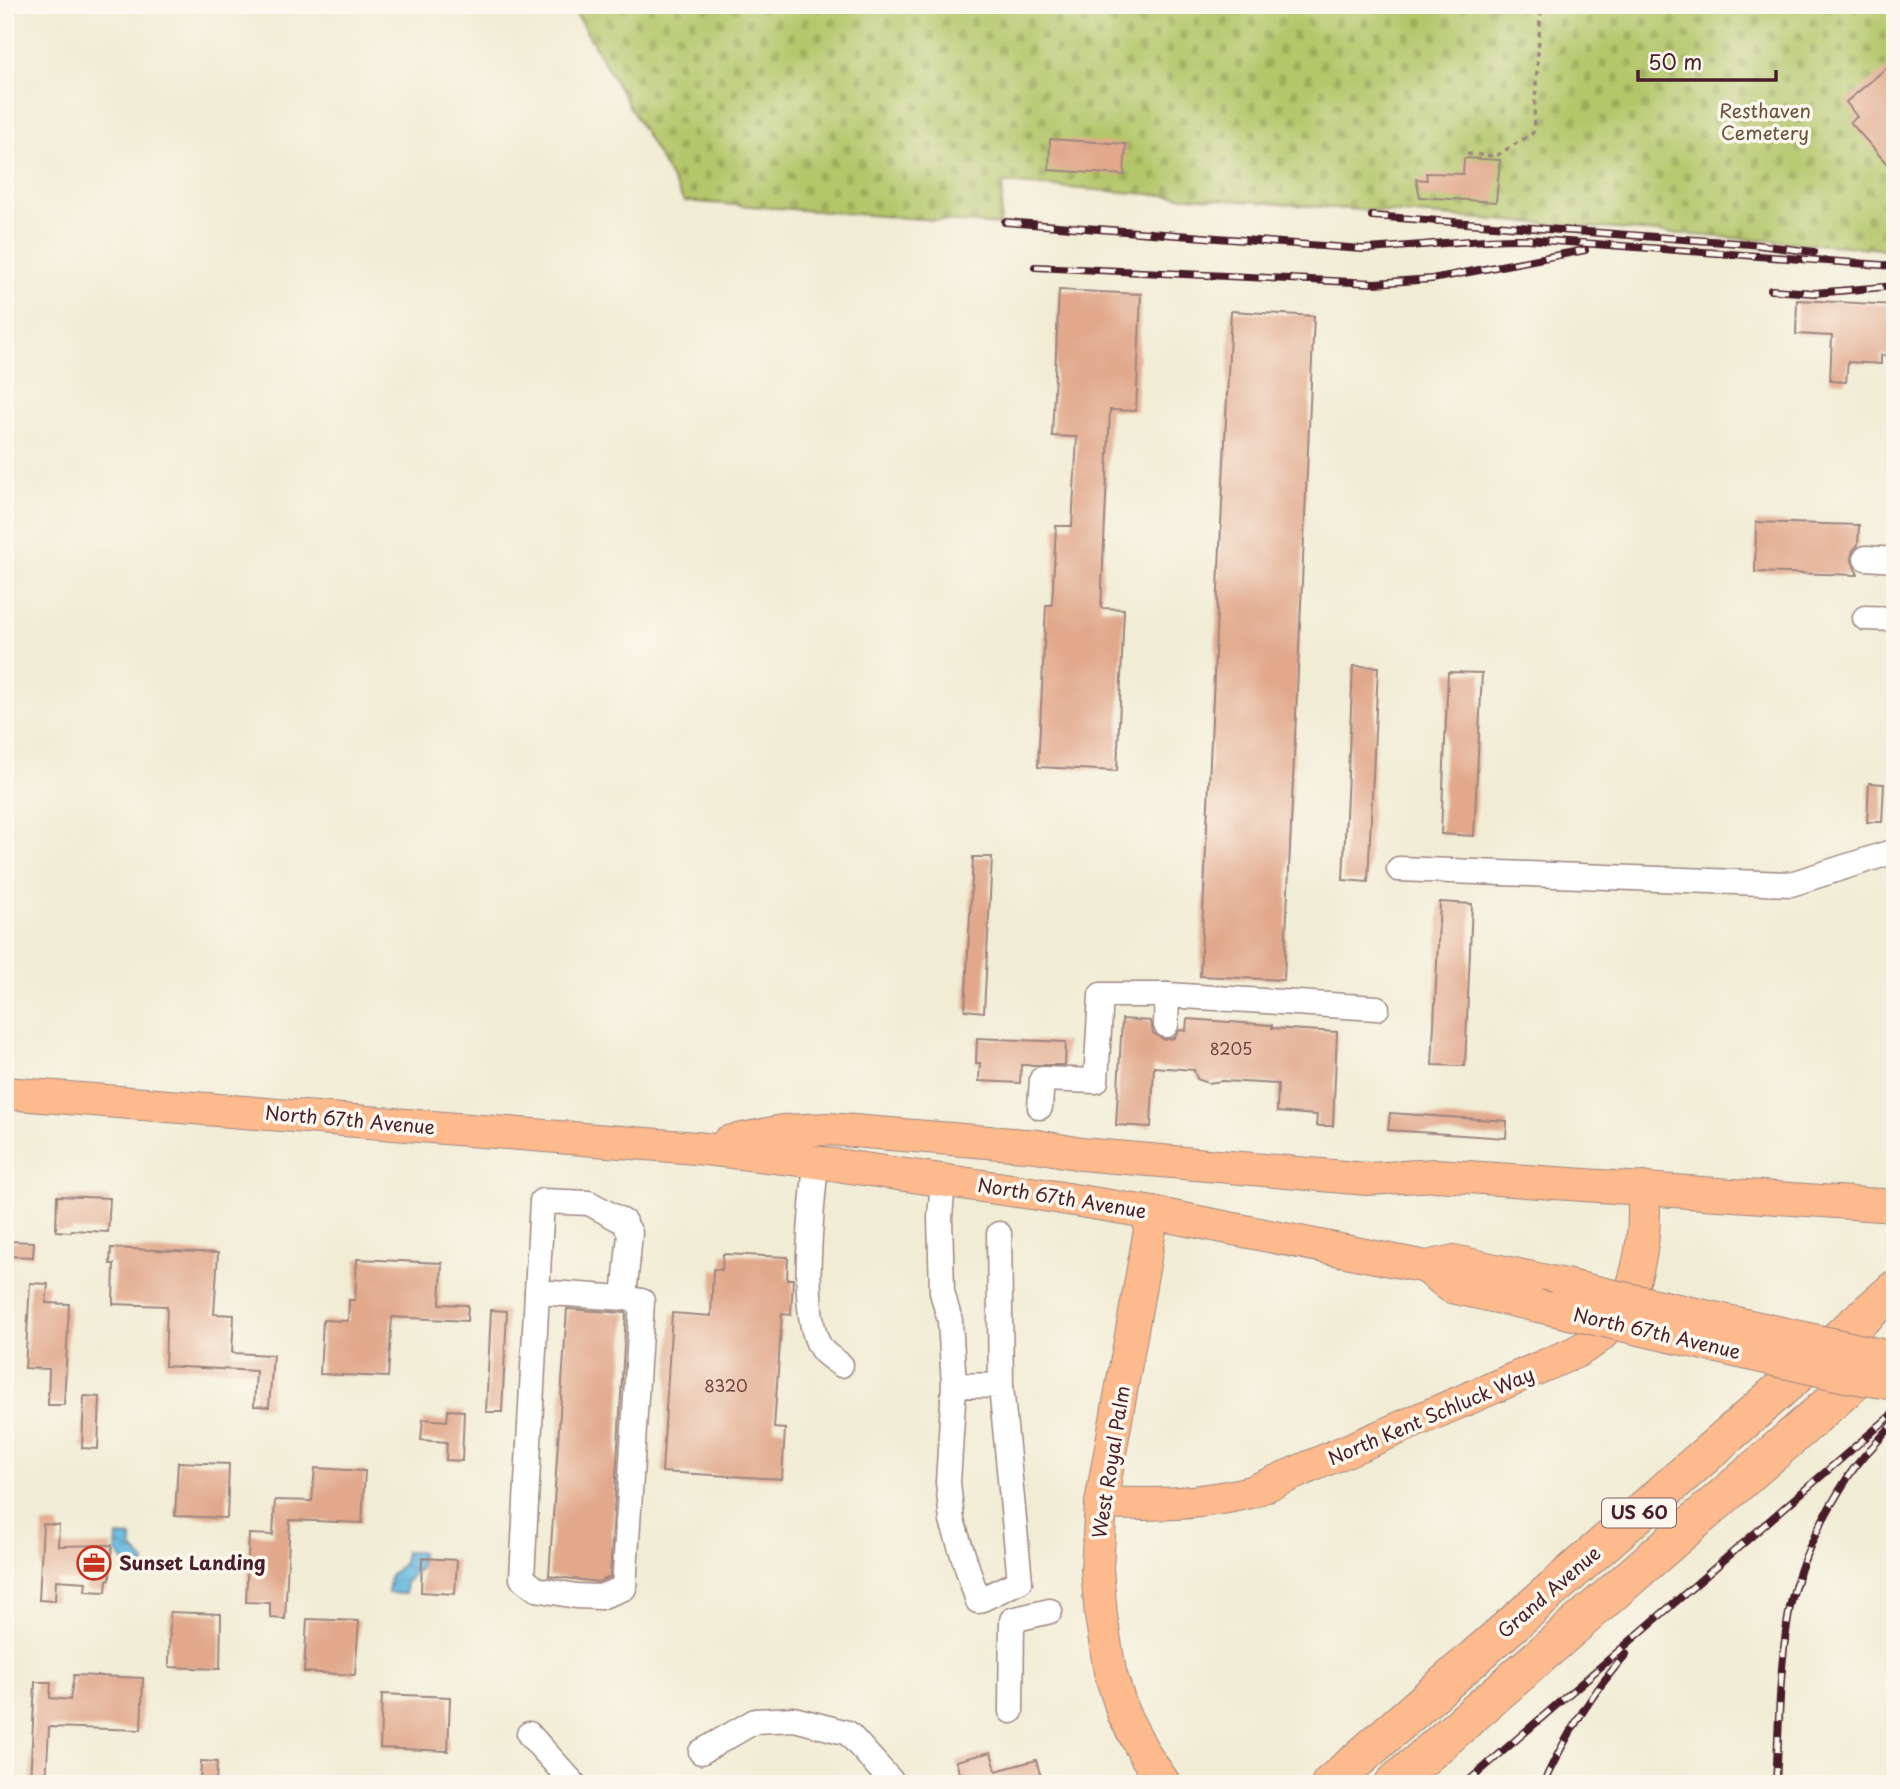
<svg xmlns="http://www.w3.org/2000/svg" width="1900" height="1789" viewBox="0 0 1900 1789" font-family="'Playpen Sans',sans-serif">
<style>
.cemetery{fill:url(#cemetery-stones);stroke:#7e724a;stroke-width:2}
.water{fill:url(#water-waves);stroke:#566a84;stroke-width:2}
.building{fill:#e1a88b}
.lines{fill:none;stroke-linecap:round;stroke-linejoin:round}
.minor-casing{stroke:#9e8680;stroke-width:27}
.major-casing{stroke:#9e8680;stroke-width:34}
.highway-casing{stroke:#9e8680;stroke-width:39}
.path{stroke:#9e8680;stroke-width:3.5;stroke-dasharray:5 5;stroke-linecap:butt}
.minor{stroke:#fff;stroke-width:24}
.major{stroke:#fcba8d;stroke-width:32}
.highway{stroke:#fcba8d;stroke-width:37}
.rail-casing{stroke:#4a1f2b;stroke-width:8}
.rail{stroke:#fbf7ec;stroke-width:5;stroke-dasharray:16;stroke-linecap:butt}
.major-bridge-casing{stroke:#9e8680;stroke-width:34;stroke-linecap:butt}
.major-bridge{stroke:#fcba8d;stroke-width:32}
.labels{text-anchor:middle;stroke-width:7;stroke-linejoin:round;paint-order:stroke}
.number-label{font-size:16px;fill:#704143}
.shield{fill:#fbf7ec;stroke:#7f6065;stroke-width:2}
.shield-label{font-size:18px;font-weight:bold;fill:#4a1f2b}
.park-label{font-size:19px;fill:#6a513e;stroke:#fbf7ec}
.street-label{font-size:19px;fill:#4a1f2b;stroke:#fbf7ec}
.poi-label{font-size:19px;font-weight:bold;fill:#4a1f2b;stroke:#fbf7ec;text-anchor:start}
</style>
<defs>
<pattern id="cemetery-stones" width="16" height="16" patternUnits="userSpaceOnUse" patternTransform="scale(1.75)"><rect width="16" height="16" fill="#b3c669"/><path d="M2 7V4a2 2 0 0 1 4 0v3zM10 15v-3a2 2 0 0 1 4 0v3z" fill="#9baa5b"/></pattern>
<pattern id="water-waves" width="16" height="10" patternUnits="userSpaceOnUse" patternTransform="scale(1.75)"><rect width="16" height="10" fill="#61b6dd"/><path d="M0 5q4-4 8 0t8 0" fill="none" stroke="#5293b3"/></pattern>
</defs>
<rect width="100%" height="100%" fill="#fbf7ec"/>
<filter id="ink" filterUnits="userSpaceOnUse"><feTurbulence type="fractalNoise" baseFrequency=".0143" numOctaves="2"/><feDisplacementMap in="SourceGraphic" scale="14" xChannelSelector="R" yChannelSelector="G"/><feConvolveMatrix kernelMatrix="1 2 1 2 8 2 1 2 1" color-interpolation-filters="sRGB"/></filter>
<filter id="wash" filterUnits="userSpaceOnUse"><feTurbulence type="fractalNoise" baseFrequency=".00686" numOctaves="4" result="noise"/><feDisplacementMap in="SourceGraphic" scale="28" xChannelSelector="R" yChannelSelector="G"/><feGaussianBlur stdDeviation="1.57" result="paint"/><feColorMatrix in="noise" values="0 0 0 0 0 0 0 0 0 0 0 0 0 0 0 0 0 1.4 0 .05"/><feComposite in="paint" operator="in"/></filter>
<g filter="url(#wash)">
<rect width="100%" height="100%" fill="#f1ecd4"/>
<path class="cemetery" d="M571 5H1895V250L1003 183 1000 225 684 201Z"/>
<g class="water">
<path d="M117 1536 132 1537V1548L145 1562 143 1578 127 1577 128 1566 116 1551Z"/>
<path d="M405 1551 421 1552 420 1568 406 1582 405 1594 388 1593 390 1575 404 1563Z"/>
</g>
<g id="blocks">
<g class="building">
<path d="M1895 61V173L1850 122 1857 117 1846 102Z"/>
<path d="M1050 139 1126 144 1124 175 1049 170Z"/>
<path d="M1464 158 1500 160 1496 202 1420 197 1416 179 1427 180 1426 173 1463 174Z"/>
<path d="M1059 290 1141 294 1136 411 1110 410 1101 608 1124 609 1117 771 1038 767 1046 605H1052L1056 526H1072L1077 437 1052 436Z"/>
<path d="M1797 300 1895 305V356L1881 355V364L1848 362 1846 382 1830 381 1832 336 1796 334Z"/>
<path d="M1231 311 1314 316 1284 980 1200 976Z"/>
<path d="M1756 522 1859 525 1858 545 1853 550 1851 558 1858 575 1755 572Z"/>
<path d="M1353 666 1378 667 1368 882 1343 880Z"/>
<path d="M1448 672 1482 673 1474 836 1441 834Z"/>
<path d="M1869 783 1884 784 1882 822H1867Z"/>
<path d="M973 857H992L984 1012 965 1010Z"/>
<path d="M1440 902 1472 904 1465 1066 1432 1065Z"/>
<path d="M1122 1019 1151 1021 1153 1033 1165 1040 1174 1038 1180 1030 1186 1031 1187 1019 1272 1025V1028L1337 1032 1333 1126H1316L1317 1115 1277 1112 1278 1084 1222 1081 1208 1083 1197 1079 1194 1070 1154 1067 1151 1127 1116 1125Z"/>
<path d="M977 1038 1066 1042 1065 1065H1021L1020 1083 979 1081 980 1063H976Z"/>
<path d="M1390 1113 1507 1121 1506 1138 1388 1130Z"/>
<path d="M57 1196 110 1198 108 1232 72 1230 71 1232 56 1231Z"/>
<path d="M5 1241 34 1242 33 1257 5 1256Z"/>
<path d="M111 1248 218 1253 214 1314 234 1315 232 1353 273 1355 269 1407 254 1406 256 1371 165 1366 167 1306 113 1304 114 1264H110Z"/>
<path d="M723 1254 788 1257 787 1279H793L791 1315 782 1314 774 1428 785 1429 782 1479 662 1472 672 1313 711 1316 713 1269 722 1270Z"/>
<path d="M357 1259 442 1263 440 1304 468 1305 467 1321 392 1317 388 1377 320 1374 323 1320 348 1321 349 1300H355Z"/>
<path d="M30 1283 48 1284 46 1303 69 1304 64 1405H48L49 1369 25 1368Z"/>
<path d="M567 1309 626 1313 610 1577 598 1582 549 1576Z"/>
<path d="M491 1310 507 1311 502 1412H486Z"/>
<path d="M84 1396 100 1397 98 1449 82 1448Z"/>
<path d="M448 1410 464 1411 462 1461 446 1460 447 1442 421 1440 423 1419 447 1421Z"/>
<path d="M178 1462 229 1464 227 1518 175 1516Z"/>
<path d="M315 1468 365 1471 362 1523 290 1520 285 1619 270 1618V1603L246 1602 249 1534 273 1535 275 1500 312 1501Z"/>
<path d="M43 1524 59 1525 58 1546 112 1545 110 1579 107 1580 106 1592 85 1591 86 1582 56 1580 55 1601 39 1600Z"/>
<path d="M422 1558 457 1560 455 1594 421 1592Z"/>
<path d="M170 1612 221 1614 220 1669 169 1667Z"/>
<path d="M307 1619 359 1621 355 1675 304 1672Z"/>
<path d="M74 1675 143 1678 141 1730 49 1727 46 1784H30L35 1682H51L50 1698 70 1700Z"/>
<path d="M382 1694 450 1697 448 1751 380 1748Z"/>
<path d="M991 1752 996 1771 1036 1760 1043 1784H962L956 1761Z"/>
<path d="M201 1761 217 1762 216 1784H200Z"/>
</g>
</g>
</g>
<g filter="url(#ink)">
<use href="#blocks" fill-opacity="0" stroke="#9e8680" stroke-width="2"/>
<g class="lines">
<defs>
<g id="minor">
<path d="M1866 558 1895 560"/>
<path d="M1865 618 1895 619"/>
<path d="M1399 869 1791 884 1895 851"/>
<path d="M1166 1025 1167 995 1377 1008"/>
<path d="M1040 1107 1042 1079 1096 1081 1101 995H1167"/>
<path d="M816 1162C813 1201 797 1324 824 1352 829 1357 836 1361 841 1365"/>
<path d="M943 1180 940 1218 942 1292 950 1321 954 1385 948 1482 952 1521 978 1601 1020 1581 1001 1386 954 1385"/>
<path d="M542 1201 589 1203 624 1222 630 1233 624 1298 537 1292Z"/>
<path d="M999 1234 1001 1386"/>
<path d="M537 1292 522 1578 536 1589 576 1596 600 1597 624 1588 642 1301 624 1298"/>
<path d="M1011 1711 1012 1620 1050 1611"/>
<path d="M529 1734 574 1784"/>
<path d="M701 1752 755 1721 794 1719 848 1733 894 1784"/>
</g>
<g id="major">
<path d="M5 1093 696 1148 801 1160 1031 1193 1153 1213 1426 1267 1454 1261 1565 1285"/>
<path d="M728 1142 783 1131 829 1129 1037 1146 1081 1154 1367 1179 1437 1175 1895 1206"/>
<path d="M1153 1213 1101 1503 1097 1568 1101 1616 1110 1672 1123 1713 1145 1755 1165 1784"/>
<path d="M1426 1267 1451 1287 1538 1306"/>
<path d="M1101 1503C1154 1505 1198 1505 1251 1492L1576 1352C1584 1347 1593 1343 1599 1337 1639 1302 1647 1238 1643 1188"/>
</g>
<g id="highway">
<path d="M1330 1784 1895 1289"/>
<path d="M1393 1784 1881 1359"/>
</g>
</defs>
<use href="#minor" class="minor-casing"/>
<use href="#major" class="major-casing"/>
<use href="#highway" class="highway-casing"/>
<path class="path" d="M1467 154 1496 156 1533 133 1541 5"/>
<use href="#minor" class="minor"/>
<use href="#major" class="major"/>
<use href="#highway" class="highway"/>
<defs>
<g id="rail">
<path d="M1372 216 1751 244 1814 252"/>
<path d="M1005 222 1362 249C1417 247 1472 238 1527 239L1895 266"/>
<path d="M1035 267 1375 283 1432 279 1585 250"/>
<path d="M1771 290 1815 293 1895 286"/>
<path d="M1465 1784 1895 1412"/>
<path d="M1543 1784C1565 1737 1591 1694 1626 1654"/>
<path d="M1776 1784C1779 1729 1779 1673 1788 1619 1795 1569 1821 1519 1848 1477 1860 1458 1878 1442 1893 1424"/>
</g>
</defs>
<use href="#rail" class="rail-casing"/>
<use href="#rail" class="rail"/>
<defs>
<g id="major-bridge">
<path d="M1565 1285 1895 1358"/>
<path d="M1538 1306 1845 1376 1895 1384"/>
</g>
</defs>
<use href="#major-bridge" class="major-bridge-casing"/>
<use href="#major-bridge" class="major-bridge"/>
</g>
</g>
<defs>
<symbol id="office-ring" viewBox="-11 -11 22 22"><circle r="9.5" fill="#fbf7ec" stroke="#c8321e" stroke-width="1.5"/><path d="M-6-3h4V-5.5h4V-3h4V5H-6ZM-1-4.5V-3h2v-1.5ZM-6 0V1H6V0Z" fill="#c8321e"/></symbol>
</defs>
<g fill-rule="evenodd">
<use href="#office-ring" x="75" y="1544" width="38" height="38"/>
</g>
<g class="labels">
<g class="number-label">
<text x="1231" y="1055">8205</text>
<text x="726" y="1392">8320</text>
</g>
<rect class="shield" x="1602" y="1498.5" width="74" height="29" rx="5"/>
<g class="shield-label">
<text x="1639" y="1519">US 60</text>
</g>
<g class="park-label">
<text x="1765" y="118">Resthaven<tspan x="1765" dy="22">Cemetery</tspan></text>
</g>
<g class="street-label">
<text transform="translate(350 1120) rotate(5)" y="7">North 67th Avenue</text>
<text transform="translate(1062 1198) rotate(9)" y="7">North 67th Avenue</text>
<text transform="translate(1657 1333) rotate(13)" y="7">North 67th Avenue</text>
<text transform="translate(1431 1416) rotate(-23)" y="7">North Kent Schluck Way</text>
<text transform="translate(1111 1462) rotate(-81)" y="7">West Royal Palm</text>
<text transform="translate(1549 1592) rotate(-41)" y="7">Grand Avenue</text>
</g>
<g class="poi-label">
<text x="119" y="1570">Sunset Landing</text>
</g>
</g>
<rect width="1900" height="1789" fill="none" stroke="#fbf7ec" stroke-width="28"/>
<path d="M1638 70v10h138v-10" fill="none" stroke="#4a1f2b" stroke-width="3.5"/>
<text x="1648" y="70" font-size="21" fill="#4a1f2b" stroke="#fbf7ec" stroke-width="5" paint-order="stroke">50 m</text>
</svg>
